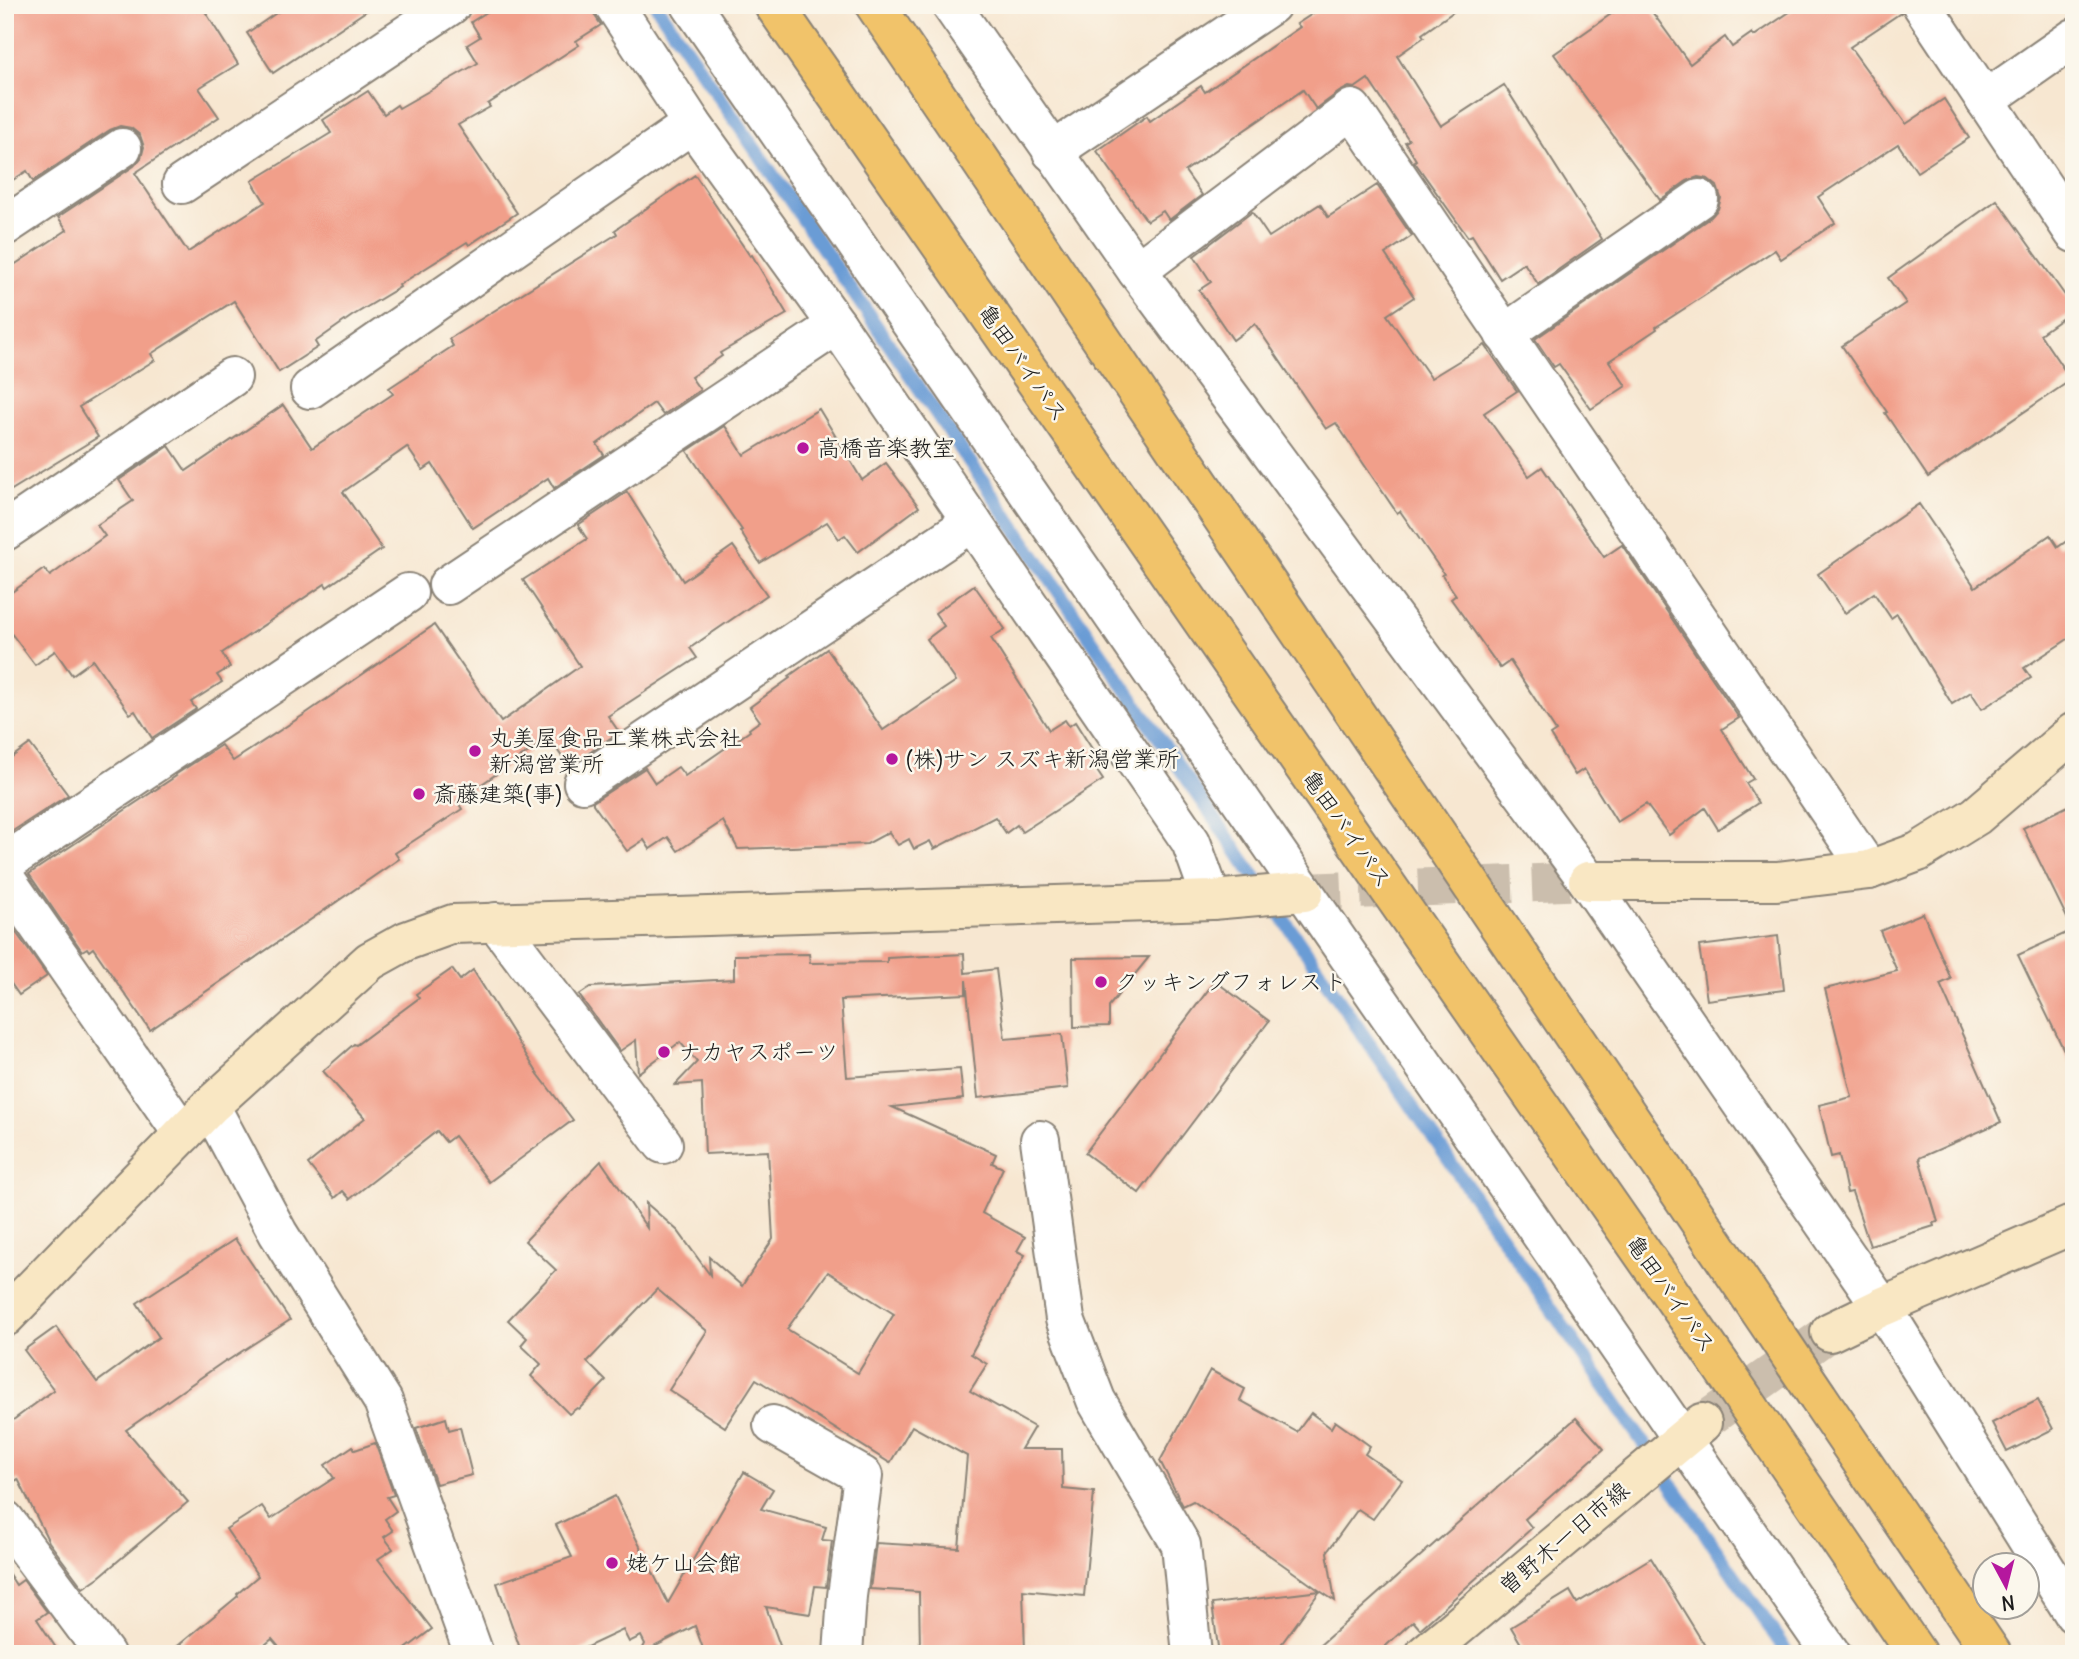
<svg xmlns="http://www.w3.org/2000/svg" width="2079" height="1659" viewBox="0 0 2079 1659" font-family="Delius,'Klee One',sans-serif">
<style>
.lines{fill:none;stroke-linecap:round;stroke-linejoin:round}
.stream{stroke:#6a9cd5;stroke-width:14}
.building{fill:#f19f8a;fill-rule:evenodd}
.secondary-tunnel{stroke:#cbbead;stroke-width:38;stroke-dasharray:38 19;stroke-linecap:butt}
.street-casing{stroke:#8a8276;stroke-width:42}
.secondary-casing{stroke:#8a8276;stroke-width:42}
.highway-casing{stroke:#8a8276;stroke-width:42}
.street{stroke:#fff;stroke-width:38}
.secondary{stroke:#f9e7c3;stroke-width:38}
.highway{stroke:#f1c36a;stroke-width:38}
.highway-bridge-casing{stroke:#8a8276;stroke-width:42;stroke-linecap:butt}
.highway-bridge{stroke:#f1c36a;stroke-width:38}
.poi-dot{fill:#b5179e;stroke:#fbf7ec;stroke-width:2.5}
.labels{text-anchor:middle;stroke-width:5;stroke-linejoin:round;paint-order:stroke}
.street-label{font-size:23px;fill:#1c1c1c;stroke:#fbf7ec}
.poi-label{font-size:23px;fill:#1c1c1c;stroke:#fbf7ec;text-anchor:start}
</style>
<rect width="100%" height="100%" fill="#fbf7ec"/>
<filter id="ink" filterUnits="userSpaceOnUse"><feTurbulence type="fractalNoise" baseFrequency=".0143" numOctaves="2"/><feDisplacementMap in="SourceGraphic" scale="14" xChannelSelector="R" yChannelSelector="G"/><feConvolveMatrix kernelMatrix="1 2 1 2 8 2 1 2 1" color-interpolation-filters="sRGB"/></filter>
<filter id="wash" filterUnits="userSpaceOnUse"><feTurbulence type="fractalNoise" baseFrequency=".00686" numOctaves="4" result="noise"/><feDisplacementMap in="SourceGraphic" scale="28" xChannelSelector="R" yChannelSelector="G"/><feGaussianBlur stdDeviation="1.57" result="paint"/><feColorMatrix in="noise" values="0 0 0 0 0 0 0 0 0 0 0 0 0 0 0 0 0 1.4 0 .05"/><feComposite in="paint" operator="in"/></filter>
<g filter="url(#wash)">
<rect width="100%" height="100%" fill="#f7e7d1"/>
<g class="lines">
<path class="stream" d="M656 5 1788 1654"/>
</g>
<g id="blocks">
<g class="building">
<path d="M5 5H201L238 64 199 88 219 117 135 173 188 252 265 202 252 181 331 133 323 120 368 91 384 114 397 105 399 108 478 63 467 45 480 37 471 22 498 5H592L595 16 601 25 576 41 579 45 488 104 490 107 458 125 517 213 469 245 467 242 399 285 400 287 352 316 315 342 318 347 279 372 234 301 151 354 155 360 79 407 98 437 5 494V271L67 230 58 217 134 166 141 158 144 147 140 135 131 128 120 126 110 130 33 181 27 171 5 185Z"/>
<path d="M288 5H375L273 73 247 33Z"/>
<path d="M1326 5H1463L1422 34 1424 37 1397 56 1441 126 1504 85 1602 239 1538 284 1524 263 1500 279 1472 235 1468 237 1414 161 1416 160 1405 142 1409 140 1368 79 1355 88 1349 87 1339 92 1316 109 1303 90 1185 171 1202 195 1169 220 1163 211 1147 221 1097 151 1147 116 1150 121 1201 86 1205 92 1300 27 1297 24Z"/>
<path d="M1624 5H1647L1690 64 1725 37 1732 47 1752 33 1754 36 1800 5H1900L1902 12 1850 47 1906 124 1944 99 1969 138 1917 172 1898 144 1818 197 1835 223 1781 259 1775 250 1656 327 1657 329 1609 361 1626 386 1591 409 1559 364 1554 367 1535 339 1711 217 1718 209 1721 198 1717 186 1708 179 1698 177 1687 181 1660 200 1554 54Z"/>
<path d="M695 175 750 256 752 255 787 314 720 353 722 356 691 377 700 390 663 415 654 403 597 444 604 455 554 488 548 478 473 528 432 464 423 470 407 447 343 492 382 549 327 587 325 584 222 653 230 667 217 675 222 682 191 702 196 709 152 738 135 711 130 714 93 660 72 675 55 651 35 665 5 625V597L44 569 50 576 105 536 97 525 133 501 119 480 169 446 186 471 283 405 312 448 393 394 389 388 453 346 449 339 617 234 615 230Z"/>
<path d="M1377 185 1412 236 1385 254 1414 297 1387 315 1431 378 1485 345 1517 391 1484 413 1529 476 1542 467 1604 557 1622 545 1739 718 1722 729 1753 779 1746 783 1758 803 1718 829 1705 808 1669 835 1646 804 1617 822 1584 769 1575 775 1550 735 1556 731 1510 661 1500 668 1451 599 1456 595 1442 575 1444 574 1400 511 1397 513 1336 423 1326 429 1255 324 1233 340 1199 290 1211 282 1194 256 1252 212 1269 237 1320 204 1328 217Z"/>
<path d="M1997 200 2074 308V310L2040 334 2071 380 1928 477 1885 413 1887 412 1842 346 1906 303 1888 278Z"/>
<path d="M819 409 862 480 886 463 919 507 858 552 845 535 839 539 827 522 760 563 740 531 742 530 687 451 725 426 744 455Z"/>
<path d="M627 492 683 581 733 546 767 595 690 648 697 658 608 716 619 732 569 767 549 738 457 801 462 809 395 853 399 859 150 1030 93 948 89 951 87 948 82 951 29 874 176 776 175 775 221 745 233 761 305 714 434 625 501 722 580 666 523 580 587 539 578 525Z"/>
<path d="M1919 504 1975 587 2050 535 2058 547 2074 536V635L2024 668 2031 678 1982 709 1971 692 1952 704 1897 614 1891 618 1874 593 1845 613 1818 574Z"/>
<path d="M974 585 1005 629 991 638 1049 730 1065 720 1069 726 1075 722 1101 763 1095 768 1103 780 1022 832 1017 825 1006 833 995 817 934 849 930 841 914 849 909 839 898 845 889 832 867 844 738 849 723 821 678 851 668 837 650 849 644 840 627 851 593 804V802L645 768 655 783 678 767 685 776 750 731 749 729 760 721 750 707 790 678 789 676 827 649 883 730 956 681 927 639 944 626 935 613Z"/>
<path d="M30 744 68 795 5 836V762Z"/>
<path d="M2074 803V1071L2018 955 2073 930 2023 828Z"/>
<path d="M1923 913 1951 979 1940 984 2001 1122 1919 1158 1938 1222 1933 1223 1934 1226 1870 1246 1852 1192 1847 1193 1839 1155 1831 1157 1819 1105 1852 1097 1825 989 1897 971 1880 931Z"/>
<path d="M5 917 47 976 19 995 5 975Z"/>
<path d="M1778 936 1784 990 1707 1000 1699 946Z"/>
<path d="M809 954 810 963 887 962V958L964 954 965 973 996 969 1005 1039 1062 1034 1068 1088 978 1098 966 980V994L841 1000 847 1077 960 1069 963 1099 892 1107 996 1154 992 1163 1003 1168 982 1213 1025 1237 1017 1251 1025 1255 971 1354 987 1364 970 1391 1034 1427 1021 1449H1062L1063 1489 1094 1492 1084 1596 1023 1590 1025 1652 944 1654V1650H920L919 1592 870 1589 876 1543 959 1548 967 1456 912 1426 890 1463 756 1379 725 1427 669 1390 707 1331 657 1289 587 1362 606 1381 579 1409 577 1408 569 1414 531 1376 541 1364 521 1345 527 1338 508 1320 556 1270 525 1241 601 1161 647 1228 646 1203 678 1231 710 1275 709 1257 742 1286 773 1239 768 1151 705 1154 702 1083 675 1085 697 1062 680 1042 638 1073 636 1040 620 1051 579 995 591 987 734 979V955ZM828 1272 894 1314 858 1373 787 1329Z"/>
<path d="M1149 957 1109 1006V1026L1074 1027 1073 958Z"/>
<path d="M452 969 460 980 473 970 538 1074 573 1120 489 1182 454 1136 446 1142 437 1131 350 1199 343 1191 335 1198 308 1164 365 1118 323 1071 354 1044 356 1045 419 998 416 994Z"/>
<path d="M1215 981 1269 1021 1139 1193 1085 1153Z"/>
<path d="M235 1239 290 1320 227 1361 226 1360 126 1430 188 1502 99 1577 83 1588 49 1542 18 1479 5 1488V1426L54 1390 24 1350 56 1327 97 1382 159 1337 137 1303Z"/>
<path d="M1210 1370 1245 1389 1240 1400 1297 1432 1311 1413 1331 1428 1335 1421 1370 1446 1365 1454 1402 1480 1373 1519 1358 1509 1327 1552 1335 1601 1320 1591 1274 1654H1219L1212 1604 1320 1591 1193 1501 1183 1506 1160 1461Z"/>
<path d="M2038 1400 2053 1429 2007 1452 1992 1423Z"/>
<path d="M446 1418 449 1430 460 1427 472 1475 436 1484 416 1428Z"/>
<path d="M1576 1418 1604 1449 1525 1519 1532 1528 1420 1629 1413 1621 1377 1654H1310Z"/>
<path d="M375 1443 394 1495 387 1497 396 1511 385 1519 393 1531 384 1537 393 1549 378 1559 432 1629 399 1654H285L272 1639 254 1654H168L238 1596 237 1594 258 1576 226 1529 262 1506 271 1519 334 1478 325 1465 353 1446 355 1450Z"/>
<path d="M744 1472 773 1489 761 1509 826 1527 822 1540 832 1541 826 1587 815 1586 810 1614 766 1607 783 1654H705L695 1626 640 1654 645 1644 641 1636 629 1642 623 1630 572 1654H522L497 1583 572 1557 556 1525 615 1496 668 1603Z"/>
<path d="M1651 1558 1710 1654H1527L1511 1627 1570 1591 1577 1603Z"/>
<path d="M5 1568 16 1585 23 1580 47 1612 37 1619 60 1654H5Z"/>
</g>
</g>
</g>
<g filter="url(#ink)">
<use href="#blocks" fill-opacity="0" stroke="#8a8276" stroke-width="2"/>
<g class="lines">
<g class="secondary-tunnel">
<path d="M1304 892 1588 881"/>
<path d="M1702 1423 1830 1332"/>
</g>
<defs>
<g id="street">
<path d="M614 5 692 124 837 325 1191 842 1212 900"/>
<path d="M691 5 1831 1654"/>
<path d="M951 5 1137 271 1588 881 1882 1307 2074 1614"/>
<path d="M1922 5 2074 233"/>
<path d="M1985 100 2074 38"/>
<path d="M1052 152 1271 5"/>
<path d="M182 184 451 5"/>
<path d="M5 226 122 148"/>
<path d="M1137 271 1352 109 1869 870"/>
<path d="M1504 334 1699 199"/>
<path d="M310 389 692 124"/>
<path d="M5 531 232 377"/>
<path d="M448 585 837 325"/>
<path d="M583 783 972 522"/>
<path d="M5 863 408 593"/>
<path d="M5 878 183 1134"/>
<path d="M496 922 663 1144"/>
<path d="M210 1106 278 1233 383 1401 474 1654"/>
<path d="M1040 1140 1065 1319 1096 1400 1181 1545 1192 1654"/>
<path d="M773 1425 863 1476 847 1596 843 1654"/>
<path d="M5 1520 105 1654"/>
</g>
<g id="secondary">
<path d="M1588 881H1777L1869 870 1918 852 1976 816 2074 732"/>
<path d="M5 1317 210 1106 370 961 406 941 453 924 1212 900 1304 892"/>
<path d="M1830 1332 1882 1307 2074 1224"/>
<path d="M1425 1654 1702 1423"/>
</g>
<g id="highway">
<path d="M774 5 1719 1363"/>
<path d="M875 5 1773 1330"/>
<path d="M1818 1397 1992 1654"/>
<path d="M1766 1432 1917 1654"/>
</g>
</defs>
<use href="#street" class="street-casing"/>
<use href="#secondary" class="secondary-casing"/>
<use href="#highway" class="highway-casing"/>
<use href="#street" class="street"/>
<use href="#secondary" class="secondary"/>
<use href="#highway" class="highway"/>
<defs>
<g id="highway-bridge">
<path d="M1773 1330 1818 1397"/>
<path d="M1719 1363 1766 1432"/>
</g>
</defs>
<use href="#highway-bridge" class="highway-bridge-casing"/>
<use href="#highway-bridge" class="highway-bridge"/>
</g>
</g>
<g class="poi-dot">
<circle cx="803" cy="448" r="7"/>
<circle cx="475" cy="751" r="7"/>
<circle cx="892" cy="759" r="7"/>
<circle cx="419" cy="794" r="7"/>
<circle cx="1101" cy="982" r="7"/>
<circle cx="664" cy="1052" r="7"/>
<circle cx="612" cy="1563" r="7"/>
</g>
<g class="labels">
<g class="street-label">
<text transform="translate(1023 363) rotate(55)" y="8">亀田バイパス</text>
<text transform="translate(1347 829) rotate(55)" y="8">亀田バイパス</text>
<text transform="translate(1671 1294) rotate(55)" y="8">亀田バイパス</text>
<text transform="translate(1564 1538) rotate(-40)" y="8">曽野木一日市線</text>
</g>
<g class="poi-label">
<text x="817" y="456">高橋音楽教室</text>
<text x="489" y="746">丸美屋食品工業株式会社<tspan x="489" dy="26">新潟営業所</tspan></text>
<text x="906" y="767">(株)サン スズキ新潟営業所</text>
<text x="433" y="802">斎藤建築(事)</text>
<text x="1115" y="990">クッキングフォレスト</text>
<text x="678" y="1060">ナカヤスポーツ</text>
<text x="626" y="1571">姥ケ山会館</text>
</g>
</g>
<rect width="2079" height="1659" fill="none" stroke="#fbf7ec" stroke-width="28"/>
<g transform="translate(2006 1586) rotate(173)"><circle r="33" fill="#fbf7ec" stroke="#a29f99" stroke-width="2"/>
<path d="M0-5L12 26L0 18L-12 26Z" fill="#b5179e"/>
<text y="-10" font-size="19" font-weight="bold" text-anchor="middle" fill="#1c1c1c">N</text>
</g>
</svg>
